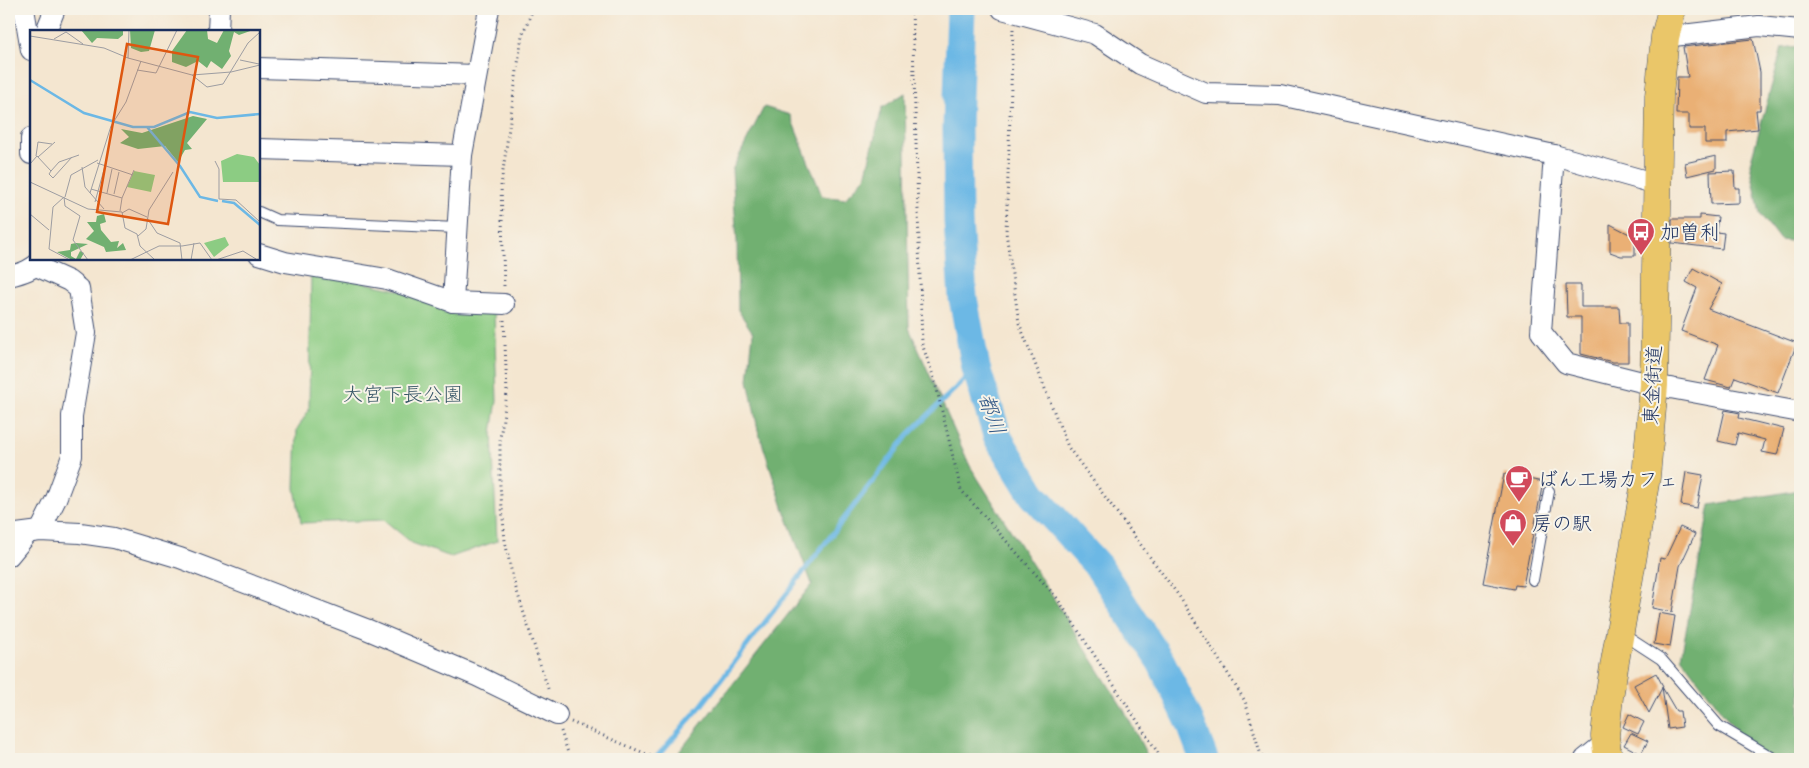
<svg xmlns="http://www.w3.org/2000/svg" width="1809" height="768" viewBox="0 0 1809 768" font-family="'Indie Flower','Klee One',sans-serif">
<style>
.green{fill:#8ccc83;stroke:#547e70}
.forest{fill:#71b071;stroke:#467068}
.lines{fill:none;stroke-linecap:round;stroke-linejoin:round}
.stream{stroke:#6cb8e5;stroke-width:5}
.river{stroke:#6cb8e5;stroke-width:29}
.building{fill:#eab074}
.service-casing{stroke:#3c4a6f;stroke-width:12}
.minor-casing{stroke:#3c4a6f;stroke-width:22}
.trunk-casing{stroke:#3c4a6f;stroke-width:29}
.path{stroke:#3c4a6f;stroke-width:3;stroke-dasharray:1 4;stroke-linecap:butt}
.service{stroke:#fff;stroke-width:10}
.minor{stroke:#fff;stroke-width:20}
.trunk{stroke:#eac669;stroke-width:28}
.labels{text-anchor:middle;stroke-width:4;stroke-linejoin:round;paint-order:stroke}
.poi-label{font-size:20px;fill:#1b2f5e;stroke:#f7f3e8;text-anchor:start}
.street-label{font-size:20px;fill:#1b2f5e;stroke:#f7f3e8}
.park-label{font-size:20px;fill:#375667;stroke:#f7f3e8}
.water-label{font-size:21px;font-style:italic;fill:#335886;stroke:#f7f3e8}
.inset-river{fill:none;stroke:#6cb8e5;stroke-width:2.5}
.inset-road{fill:none;stroke:#9d9da2;stroke-width:1}
.view{fill:#de5710;fill-opacity:0.15;stroke:#de5710;stroke-width:2.5}
.inset-edge{fill:none;stroke:#1b2f5e;stroke-width:2.5}
</style>
<rect width="100%" height="100%" fill="#f7f3e8"/>
<filter id="ink" filterUnits="userSpaceOnUse"><feTurbulence type="fractalNoise" baseFrequency=".02" numOctaves="2"/><feDisplacementMap in="SourceGraphic" scale="10" xChannelSelector="R" yChannelSelector="G"/><feConvolveMatrix kernelMatrix="1 2 1 2 8 2 1 2 1" color-interpolation-filters="sRGB"/></filter>
<filter id="wash" filterUnits="userSpaceOnUse"><feTurbulence type="fractalNoise" baseFrequency=".0096" numOctaves="4" result="noise"/><feDisplacementMap in="SourceGraphic" scale="20" xChannelSelector="R" yChannelSelector="G"/><feGaussianBlur stdDeviation="1.12" result="paint"/><feColorMatrix in="noise" values="0 0 0 0 0 0 0 0 0 0 0 0 0 0 0 0 0 1.4 0 .05"/><feComposite in="paint" operator="in"/></filter>
<g filter="url(#wash)">
<rect width="100%" height="100%" fill="#f4e6d0"/>
<path class="green" d="M311 271 494 311 497 400 492 433 497 541 451 557 412 543 384 520 301 523 295 488 297 429 309 410Z"/>
<g class="forest">
<path d="M1800 46V242L1780 240 1760 214 1750 164 1782 48Z"/>
<path d="M905 93 909 328 970 466 1124 710 1149 759H680L675 757 812 584 784 510 758 430 748 380 753 333 738 310 737 241 732 170 764 107 790 115 822 196 845 199 865 177 882 108Z"/>
<path d="M1800 490V759H1757L1681 657 1710 505Z"/>
</g>
<g class="lines">
<path class="stream" d="M655 759 701 706 908 435 976 368"/>
<path class="river" d="M961 9 957 128 958 221 963 298 976 368 998 438 1033 495 1098 566 1161 662 1190 722 1204 759"/>
</g>
<g id="blocks">
<g class="building">
<path d="M1753 39 1760 72V110H1756L1758 129 1727 132V143H1705V129H1689V114H1676L1677 77H1688L1683 47Z"/>
<path d="M1716 156V169L1687 176 1685 163Z"/>
<path d="M1734 171 1735 188H1739V203L1711 204 1710 172Z"/>
<path d="M1700 215 1718 217 1716 232 1724 233 1722 249 1672 243V219H1700Z"/>
<path d="M1610 224 1635 237V256H1621L1610 252Z"/>
<path d="M1693 268 1722 284 1708 309 1797 343 1778 393 1735 377 1731 387 1705 380 1718 345 1681 331 1697 288 1686 282Z"/>
<path d="M1566 285H1581V307H1619L1620 323H1628V362H1613L1581 354V317H1567Z"/>
<path d="M1725 410 1740 413 1739 418 1784 429 1777 455 1762 452 1765 440 1738 433 1735 445 1718 441Z"/>
<path d="M1686 472 1703 475 1697 508 1681 505Z"/>
<path d="M1504 474 1543 482 1523 586 1515 585 1514 589 1483 583Z"/>
<path d="M1680 527 1695 534 1680 566 1672 612 1652 608 1660 558 1665 559Z"/>
<path d="M1659 613 1675 616 1670 647 1654 644Z"/>
<path d="M1656 673 1663 686 1649 713 1634 685Z"/>
<path d="M1662 687 1676 711H1680L1682 727 1668 729Z"/>
<path d="M1629 714 1644 722 1638 734 1623 727Z"/>
<path d="M1631 733 1648 741 1641 754 1624 745Z"/>
</g>
</g>
</g>
<g filter="url(#ink)">
<use href="#blocks" fill-opacity="0" stroke="#3c4a6f" stroke-width="1"/>
<g class="lines">
<defs>
<g id="service">
<path d="M259 212 277 220 457 228"/>
<path d="M1533 580 1549 491"/>
<path d="M1621 633 1661 659 1719 726 1775 759"/>
</g>
<g id="minor">
<path d="M24 9 31 50"/>
<path d="M1002 9 1095 34 1140 64 1206 93 1280 95 1554 155 1657 184"/>
<path d="M46 31 55 9"/>
<path d="M218 31 219 9"/>
<path d="M1665 37 1759 26 1800 30"/>
<path d="M259 68 476 75"/>
<path d="M31 138V154"/>
<path d="M259 149 462 155"/>
<path d="M1554 155 1541 332 1566 363 1654 385 1800 412"/>
<path d="M259 254 285 262 387 279 453 302 504 304"/>
<path d="M36 266 69 281 79 289 86 333 72 416V456L56 499 40 531"/>
<path d="M9 276C22 273 33 270 42 259"/>
<path d="M453 302 462 155 489 9"/>
<path d="M9 535 40 531 80 533 114 538 180 558 366 629 477 676 557 715"/>
<path d="M9 556 28 533"/>
<path d="M1585 759 1606 742"/>
</g>
<path id="trunk" d="M1608 759 1605 736 1609 697 1646 477 1654 385 1659 96 1665 37 1672 9"/>
</defs>
<use href="#service" class="service-casing"/>
<use href="#minor" class="minor-casing"/>
<use href="#trunk" class="trunk-casing"/>
<g class="path">
<path d="M912 9 922 344 934 378 961 490 1057 598 1162 759"/>
<path d="M1013 29 1006 232 1019 323 1068 447 1179 596 1245 701 1262 759"/>
<path d="M504 286 501 185 522 35 533 9"/>
<path d="M504 320 507 393 500 438V485L505 541 513 579 549 692"/>
<path d="M571 722 658 759"/>
<path d="M561 731 570 759"/>
</g>
<use href="#service" class="service"/>
<use href="#minor" class="minor"/>
<use href="#trunk" class="trunk"/>
</g>
</g>
<defs>
<symbol id="bus-pin" viewBox="-11 -11 22 30"><path d="M0 17L-7.5 6A9.5 9.5 0 1 1 7.5 6Z" fill="#d1495b" stroke="#f7f3e8"/><path d="M-5-6H5V4H4V6H2V4H-2V6H-4V4H-5ZM-3.5-4V0h7V-4ZM-3.5 1.2v1.5H-2V1.2ZM2 1.2v1.5H3.5V1.2Z" fill="#fff"/></symbol>
<symbol id="cafe-pin" viewBox="-11 -11 22 30"><path d="M0 17L-7.5 6A9.5 9.5 0 1 1 7.5 6Z" fill="#d1495b" stroke="#f7f3e8"/><path d="M-5.5-4.5H6V0H3Q3 3.5 0 3.5H-2.5Q-5.5 3.5-5.5 0ZM3-3.2v2h1.7v-2ZM-6 4.5H4V6H-6Z" fill="#fff"/></symbol>
<symbol id="shop-pin" viewBox="-11 -11 22 30"><path d="M0 17L-7.5 6A9.5 9.5 0 1 1 7.5 6Z" fill="#d1495b" stroke="#f7f3e8"/><path d="M-5-2.5h2.3a2.7 3.5 0 0 1 5.4 0H5L5.5 6h-11ZM-1.5-2.5h3a1.5 2.3 0 0 0-3 0Z" fill="#fff"/></symbol>
</defs>
<g fill-rule="evenodd">
<use href="#bus-pin" x="1625" y="216" width="32" height="43"/>
<use href="#cafe-pin" x="1503" y="463" width="32" height="43"/>
<use href="#shop-pin" x="1497" y="507" width="32" height="43"/>
</g>
<g class="labels">
<g class="poi-label">
<text x="1660" y="239">加曽利</text>
<text x="1538" y="486">ばん工場カフェ</text>
<text x="1532" y="530">房の駅</text>
</g>
<g class="street-label">
<text transform="translate(1652 385) rotate(-87)" y="7">東金街道</text>
</g>
<g class="park-label">
<text x="403" y="401">大宮下長公園</text>
</g>
<g class="water-label">
<text transform="translate(992 414) rotate(71)" y="7">都川</text>
</g>
</g>
<g transform="translate(30 30)">
<rect width="230" height="230" fill="#f4e6d0"/>
<path d="M207 124 224 127 230 135V152H193L191 131ZM104 141 125 145 121 162 97 157ZM195 207 199 215 184 227 174 213Z" fill="#8ccc83"/>
<path d="M51 0H93V5L88 9 67 8 62 13ZM100 0H125L119 21 111 22 101 18ZM157 0H177L178 9 187 13 194 0H223L209 5 204 2 199 21 201 26 192 39 181 31 177 38 168 31 156 37 142 32V21ZM163 86 177 89 157 113 162 119 155 120 148 132 135 116 108 119 90 113 99 107 91 99 112 103ZM74 184 76 192 70 194 71 200 81 212 89 211 87 218 93 213 96 220 76 222 74 217 56 209 64 201 57 192H66L67 186ZM46 213 58 214 41 222V226L46 229 50 221 54 223 50 230H42L27 222 40 220 41 214Z" fill="#71b071"/>
<path class="inset-river" d="M0 50 54 83 103 97H124L160 82 187 88 230 84M117 97 150 136 170 167 188 171M192 171 204 173 230 195"/>
<path class="inset-road" d="M0 6 74 18 98 28 162 45 201 42 230 35M24 9 36 2 53 14M98 28 99 0M210 30 229 34M107 40 126 43 147 0M162 45 177 57 193 54 218 13 230 2M6 126 8 112 22 114M8 127 25 112M185 131 189 139V169L206 170 230 192M67 133 103 145M0 134 7 126 21 141 29 132 49 125M52 137 55 157 74 179M21 141 19 144 23 148 42 127M0 152 58 179 92 182 95 198 107 204 110 216 125 230M61 159 92 168M60 163 81 96 96 72 111 31M77 163 82 139M84 164 89 142M34 167 23 177 19 219 40 230M34 167 35 176 50 186 43 210 58 230M35 167 41 145 68 130M65 172 75 136M90 181 92 168 104 140M92 183 99 179 117 187M0 184 19 200M117 188 127 203 150 213 152 230M108 206 116 199 119 180 143 142M152 216 170 213 182 230M59 230H79M100 230 129 216H152M161 230 164 213M186 230 213 221 226 229"/>
<path class="view" d="M97 14 168 27 138 194 67 182Z"/>
<rect width="230" height="230" class="inset-edge"/>
</g>
<rect width="1809" height="768" fill="none" stroke="#f7f3e8" stroke-width="30"/>
</svg>
